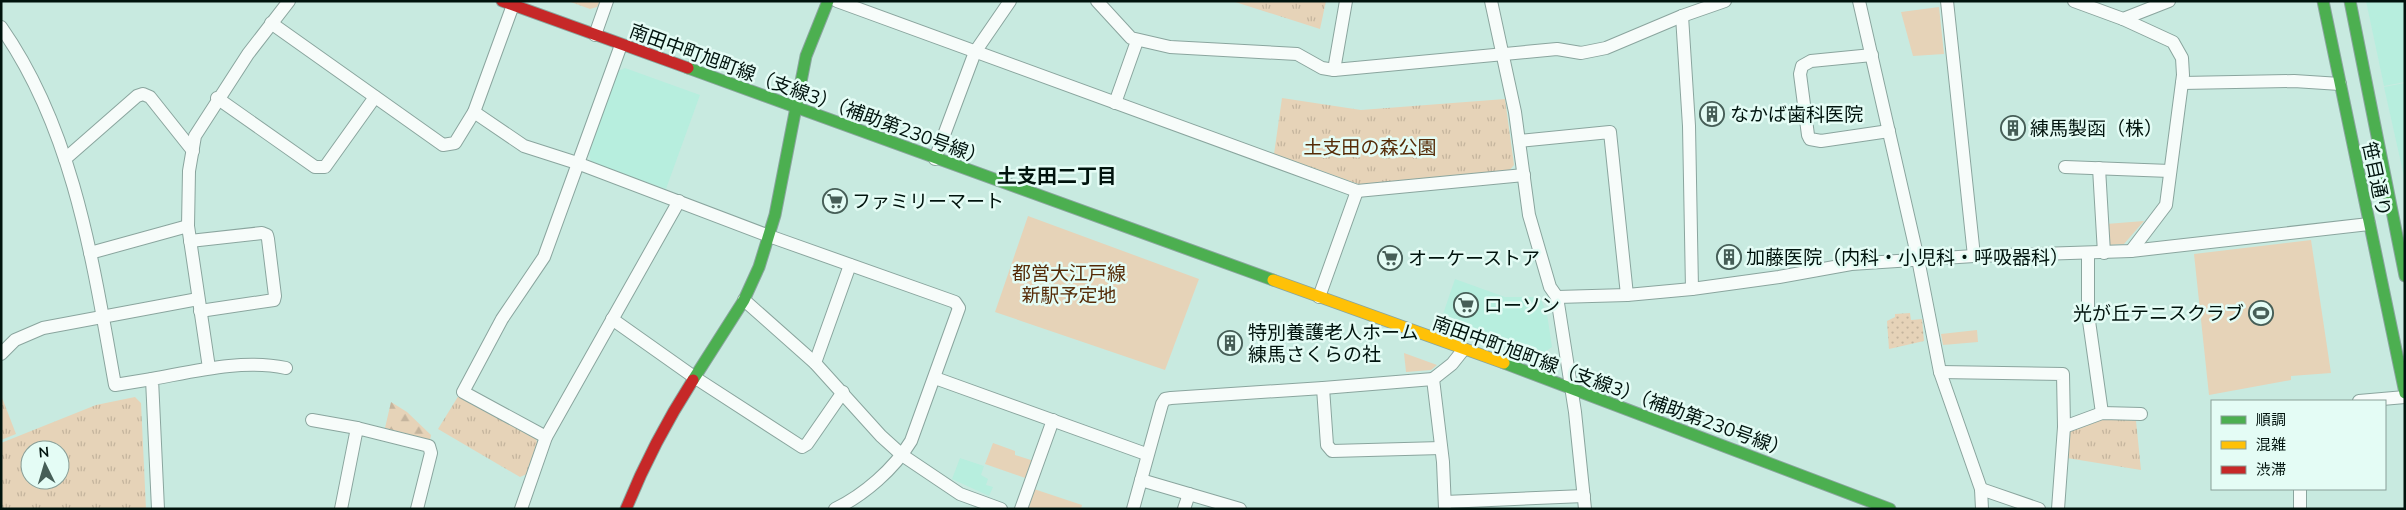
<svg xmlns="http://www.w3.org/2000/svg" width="2406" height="510" viewBox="0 0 2406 510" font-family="Mulish,'Noto Sans JP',sans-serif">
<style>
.built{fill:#b7eede}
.grass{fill:url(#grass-dots)}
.forest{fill:url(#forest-firs)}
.park{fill:url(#park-tufts);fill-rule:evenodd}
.garden{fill:#e6d3b8}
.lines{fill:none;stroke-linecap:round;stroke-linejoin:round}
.street-casing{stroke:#8aa59e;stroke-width:14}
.fast-casing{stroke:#8aa59e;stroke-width:13}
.slow-casing{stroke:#8aa59e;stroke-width:13}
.jam-casing{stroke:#8aa59e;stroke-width:13}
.street{stroke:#f7fcfa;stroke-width:12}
.fast{stroke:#4caf50;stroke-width:11}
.slow{stroke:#ffc107;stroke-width:11}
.jam{stroke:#c62828;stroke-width:11}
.labels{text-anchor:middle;stroke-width:5;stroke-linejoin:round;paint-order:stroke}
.street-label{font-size:19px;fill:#00130d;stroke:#e4fcf5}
.poi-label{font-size:19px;fill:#00130d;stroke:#e4fcf5;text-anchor:start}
.park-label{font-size:19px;fill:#552b07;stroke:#e4fcf5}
.neighbourhood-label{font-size:20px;font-weight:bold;fill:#00130d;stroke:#e4fcf5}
</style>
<defs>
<pattern id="grass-dots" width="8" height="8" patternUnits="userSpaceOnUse" patternTransform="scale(1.25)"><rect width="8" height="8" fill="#e6d3b8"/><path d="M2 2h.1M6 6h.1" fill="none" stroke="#c4b49d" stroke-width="1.8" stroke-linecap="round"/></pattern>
<pattern id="forest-firs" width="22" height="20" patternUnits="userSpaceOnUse" patternTransform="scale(1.25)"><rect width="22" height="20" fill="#e6d3b8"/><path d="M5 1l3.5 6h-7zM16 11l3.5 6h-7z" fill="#c4b49d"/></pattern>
<pattern id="park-tufts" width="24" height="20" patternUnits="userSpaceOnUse" patternTransform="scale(1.25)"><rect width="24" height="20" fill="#e6d3b8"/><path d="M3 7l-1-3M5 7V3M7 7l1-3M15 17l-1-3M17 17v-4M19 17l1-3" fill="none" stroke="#c4b49d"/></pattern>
</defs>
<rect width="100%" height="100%" fill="#c8eae0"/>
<g class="built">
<path d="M2366 1H2405V82L2384 86Z"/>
<path d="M625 68 700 95 666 189 591 162 589 154 616 72Z"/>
<path d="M2405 83V181L2384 87Z"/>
<path d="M1455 279 1505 297H1540L1547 314 1552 347 1542 354 1442 317Z"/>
<path d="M960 458 984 466 981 475 988 479 986 485 993 487 989 496 952 479Z"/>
</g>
<path class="grass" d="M1910 313 1911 320 1922 319 1924 341 1889 349 1887 321 1895 317V314Z"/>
<path class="forest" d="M391 402 407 412 431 435 430 440 385 428Z"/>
<g class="park">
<path d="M568 1H600L597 7 590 9Z"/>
<path d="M1232 1H1326L1320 29Z"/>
<path d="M1282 98 1361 110 1505 99 1514 165 1508 172 1361 185 1274 154Z"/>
<path d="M1 395 16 434 1 440Z"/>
<path d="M459 395 535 436 538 445 527 474 520 477 438 429Z"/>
<path d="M135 397 141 403 146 509H1V443L96 405ZM30 450H60V480H30Z"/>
<path d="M2103 416 2136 421 2141 470 2067 458 2069 429Z"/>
</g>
<g class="garden">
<path d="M1939 7 1944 54 1913 56 1901 12Z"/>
<path d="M1028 216 1199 279 1165 370 995 312Z"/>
<path d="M2144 221 2124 244 2110 245 2107 240 2106 224Z"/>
<path d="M2311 240 2331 373 2291 376V380L2209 395 2194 254Z"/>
<path d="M1977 330 1978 342 1943 345 1941 334Z"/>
<path d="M1404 353 1437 365 1431 370 1406 372Z"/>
<path d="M993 443 1015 451V455L1034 461 1028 479 985 464Z"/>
<path d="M1034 489 1082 505 1081 509H1027Z"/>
</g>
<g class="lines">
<defs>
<g id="street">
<path d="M837 1 1357 191 1524 175"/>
<path d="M1097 1 1131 38 1170 47 1297 54 1322 68 1334 70 1557 49 1581 53 1606 48 1682 16 1725 1"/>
<path d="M1491 1 1515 112 1529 215 1550 287 1557 297 1575 412 1585 509"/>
<path d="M1859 1 1918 259 1940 372 1981 489 1982 509"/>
<path d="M1947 1 1974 256"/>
<path d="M2074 1 2123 19 2169 1"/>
<path d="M1682 16 1689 126 1692 289"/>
<path d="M2123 19 2173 42 2182 58 2183 75 2166 205 2131 251"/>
<path d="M271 23 443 145 455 143 474 112 513 5"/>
<path d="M1 27C74 131 93 263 115 385L152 379"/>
<path d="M595 35 607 1"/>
<path d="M1872 55 1811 61 1802 66 1800 74 1808 135 1810 139 1821 141 1889 131"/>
<path d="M1334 70 1346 1"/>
<path d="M2182 83 2294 81 2340 84"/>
<path d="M217 98 315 167H325L375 97"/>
<path d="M1115 103 1137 41"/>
<path d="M474 112 524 146 577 163 769 236 955 302 959 308 911 441C894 469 864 495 835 509"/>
<path d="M1519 141 1610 132 1627 295"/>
<path d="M65 159 137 96 143 94 150 97 193 151"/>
<path d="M935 159 975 52 1010 1"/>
<path d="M2065 167 2170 171"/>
<path d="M2099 168 2104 253"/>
<path d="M190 241 262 233 267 235 268 239 275 296 274 300 200 311"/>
<path d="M90 253 188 226"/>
<path d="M2088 254V314L2102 413"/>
<path d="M1319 297 1357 191"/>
<path d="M1557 297 1627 295 1692 289 1779 277 1851 264 1974 256 2131 251 2369 224"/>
<path d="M744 300 815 363 881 436 902 455 960 494 1001 509"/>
<path d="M612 319 694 377 802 447 807 444 843 392"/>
<path d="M1 354 15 340 43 328 198 299"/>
<path d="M815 363 850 265"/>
<path d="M209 368 188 226 189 171 195 136 248 54 289 1"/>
<path d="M1940 372 2063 374 2064 427 2058 509"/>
<path d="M935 378 1146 454"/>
<path d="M1323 388 1433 379"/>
<path d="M2359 401 2405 397"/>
<path d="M312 420 357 428"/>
<path d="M2064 427 2102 413 2141 414"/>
<path d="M546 437 463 392 502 319 544 257 621 45"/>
<path d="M1141 480 1240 509"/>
<path d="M1981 489 2039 509"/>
<path d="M2300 489V509"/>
<path d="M1445 502 1584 496"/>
<path d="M158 509 152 379C196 371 242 359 286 368"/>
<path d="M341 509 357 428 429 446 431 453 417 509"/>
<path d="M521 509 546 437 679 201"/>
<path d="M1021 509 1053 420"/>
<path d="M1133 509 1162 404 1165 399 1171 398 1323 388 1327 445 1332 451 1441 448"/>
<path d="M1184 509 1189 494"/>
<path d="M1445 509 1443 462 1433 379 1452 364 1464 349"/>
</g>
<g id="fast">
<path d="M2323 1 2405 393"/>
<path d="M2350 1 2405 276"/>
<path d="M688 68 1273 280"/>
<path d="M1504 363 1890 509"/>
<path d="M693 380 744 300 759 267 775 215 806 56 828 1"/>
</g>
<path id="slow" d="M1273 280 1504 363"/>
<g id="jam">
<path d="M502 1 688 68"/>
<path d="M626 509C645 462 666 422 693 380"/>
</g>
</defs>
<use href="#street" class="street-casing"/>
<use href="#fast" class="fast-casing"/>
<use href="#slow" class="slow-casing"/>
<use href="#jam" class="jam-casing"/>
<use href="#street" class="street"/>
<use href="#fast" class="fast"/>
<use href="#slow" class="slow"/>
<use href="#jam" class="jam"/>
</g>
<defs>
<symbol id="building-ring" viewBox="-11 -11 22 22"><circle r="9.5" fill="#e4fcf5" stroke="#465e57" stroke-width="1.5"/><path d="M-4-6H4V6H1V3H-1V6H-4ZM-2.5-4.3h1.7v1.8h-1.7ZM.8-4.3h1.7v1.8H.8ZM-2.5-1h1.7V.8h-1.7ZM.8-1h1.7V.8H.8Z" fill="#465e57"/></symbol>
<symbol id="supermarket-ring" viewBox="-11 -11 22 22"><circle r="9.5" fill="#e4fcf5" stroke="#465e57" stroke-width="1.5"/><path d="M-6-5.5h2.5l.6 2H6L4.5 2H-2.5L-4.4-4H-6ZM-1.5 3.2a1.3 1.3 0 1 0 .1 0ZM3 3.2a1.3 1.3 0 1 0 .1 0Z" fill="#465e57"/></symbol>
<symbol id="stadium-ring" viewBox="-11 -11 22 22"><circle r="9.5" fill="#e4fcf5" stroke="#465e57" stroke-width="1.5"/><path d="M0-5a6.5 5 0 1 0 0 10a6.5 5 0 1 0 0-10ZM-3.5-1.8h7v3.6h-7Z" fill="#465e57"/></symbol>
</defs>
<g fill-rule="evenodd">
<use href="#building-ring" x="1698" y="100" width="28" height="28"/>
<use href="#building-ring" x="1999" y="114" width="28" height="28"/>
<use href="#supermarket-ring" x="821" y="187" width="28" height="28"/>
<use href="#building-ring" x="1715" y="243" width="28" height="28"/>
<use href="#supermarket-ring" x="1376" y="244" width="28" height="28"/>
<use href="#supermarket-ring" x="1452" y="291" width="28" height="28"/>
<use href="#stadium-ring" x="2247" y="299" width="28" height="28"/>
<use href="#building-ring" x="1216" y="329" width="28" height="28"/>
</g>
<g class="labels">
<g class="street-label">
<text transform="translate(808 94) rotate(20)" y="7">南田中町旭町線（支線3）（補助第230号線）</text>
<text transform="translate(2377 179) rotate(78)" y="7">笹目通り</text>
<text transform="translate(1611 386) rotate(20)" y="7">南田中町旭町線（支線3）（補助第230号線）</text>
</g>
<g class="poi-label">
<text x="1730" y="121">なかば歯科医院</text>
<text x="2030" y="135">練馬製函（株）</text>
<text x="852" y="208">ファミリーマート</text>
<text x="1746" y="264">加藤医院（内科・小児科・呼吸器科）</text>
<text x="1408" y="265">オーケーストア</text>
<text x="1484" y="312">ローソン</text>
<text x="2244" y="320" text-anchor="end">光が丘テニスクラブ</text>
<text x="1248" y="339">特別養護老人ホーム<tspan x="1248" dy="22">練馬さくらの社</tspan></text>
</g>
<g class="park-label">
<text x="1370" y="154">土支田の森公園</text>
<text x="1069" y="280">都営大江戸線<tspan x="1069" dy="22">新駅予定地</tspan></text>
</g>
<g class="neighbourhood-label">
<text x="1057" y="183">土支田二丁目</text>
</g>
</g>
<rect width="2406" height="510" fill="none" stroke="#00130d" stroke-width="5"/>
<rect x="2211" y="400" width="175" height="90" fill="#e4fcf5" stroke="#899f98"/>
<rect x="2221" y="416" width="25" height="8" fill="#4caf50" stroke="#899f98"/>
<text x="2256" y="425" font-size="15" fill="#00130d">順調</text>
<rect x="2221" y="441" width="25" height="8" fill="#ffc107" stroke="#899f98"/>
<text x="2256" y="450" font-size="15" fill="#00130d">混雑</text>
<rect x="2221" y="466" width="25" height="8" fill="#c62828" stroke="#899f98"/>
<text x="2256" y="475" font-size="15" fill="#00130d">渋滞</text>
<g transform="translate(45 465) rotate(355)"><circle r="24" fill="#e4fcf5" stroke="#899f98"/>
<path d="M0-4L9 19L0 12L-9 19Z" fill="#465e57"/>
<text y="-8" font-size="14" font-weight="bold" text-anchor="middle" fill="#00130d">N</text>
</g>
</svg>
